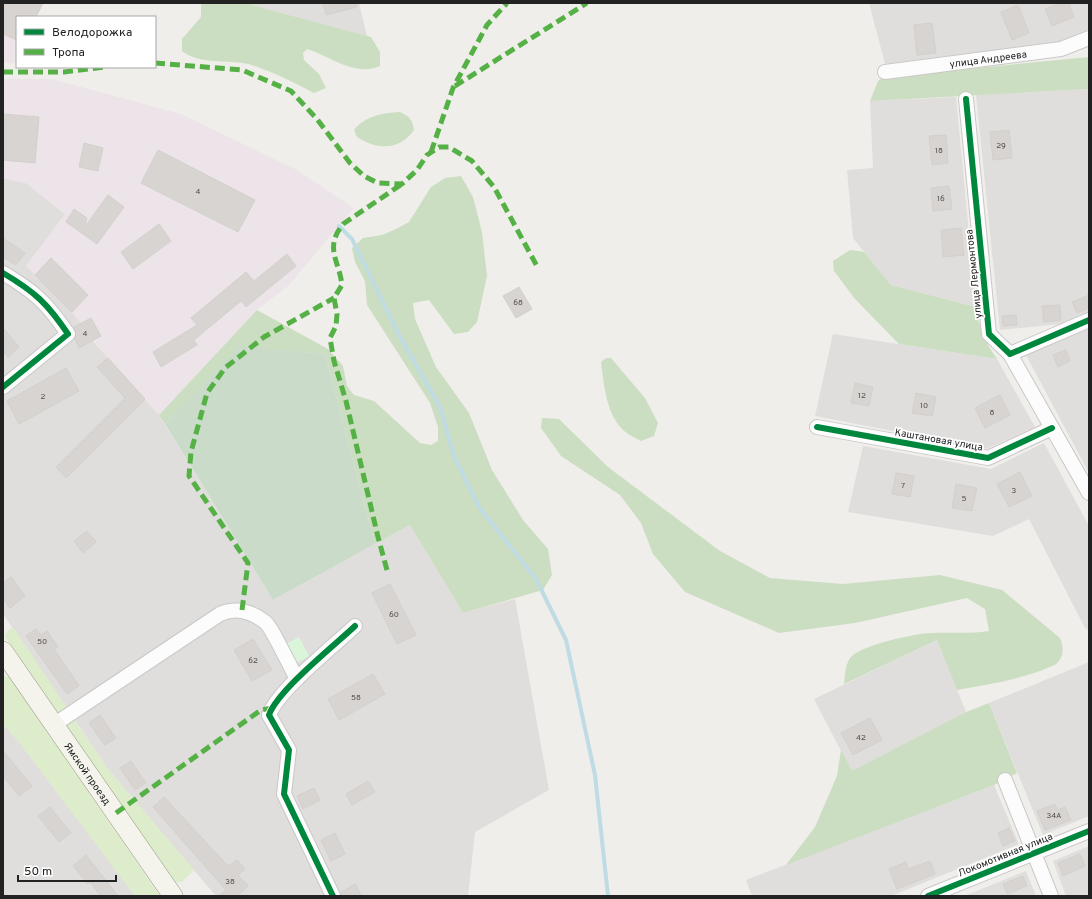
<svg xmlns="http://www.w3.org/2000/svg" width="1092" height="899" viewBox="0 0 1092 899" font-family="Overpass,sans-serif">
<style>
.residential{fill:#dfdedc}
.industrial{fill:#ede4e9}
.grass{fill:#ddeccb}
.forest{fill:#cbdec1}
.cemetery{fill:#cadbca}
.park{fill:#daf5da}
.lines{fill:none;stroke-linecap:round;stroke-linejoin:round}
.stream{stroke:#bfdbe3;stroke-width:4}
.building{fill:#d7d4d2;stroke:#d3d0cc}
.street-casing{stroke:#c9c8c7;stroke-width:16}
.secondary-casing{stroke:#999a82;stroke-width:20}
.street{stroke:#fdfcfc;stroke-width:14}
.secondary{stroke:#f4f4ed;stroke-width:19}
.quiet{stroke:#55b145;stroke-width:5;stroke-dasharray:10 5;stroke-linecap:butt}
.cycleway-casing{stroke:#fff;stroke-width:8}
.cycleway{stroke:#00873e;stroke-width:6}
.labels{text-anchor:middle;stroke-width:3.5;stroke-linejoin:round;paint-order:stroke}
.number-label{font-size:8px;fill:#4f4e4e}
.street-label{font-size:10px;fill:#222;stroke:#fff}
</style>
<rect width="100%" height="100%" fill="#f0eeeb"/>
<g class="residential">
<path d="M252 3H359L367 36 252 5Z"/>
<path d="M869 3H1089V29L1058 42 885 64Z"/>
<path d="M1089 89V312L1061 324 1000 330 976 95Z"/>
<path d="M956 97 976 307 891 285 853 238 847 170 873 168 870 101Z"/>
<path d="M3 178 26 183 65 214 72 312 81 323 91 318 101 336 93 341 159 415 273 600 410 525 463 613 515 599 549 790 475 832 468 896H216L108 769 3 614Z"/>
<path d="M1089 329V473L1026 355Z"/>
<path d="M833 334 997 359 1035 427 986 449 815 416Z"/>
<path d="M1044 443 1089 526V628L1086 630 1029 519 993 536 848 512 863 446 991 469Z"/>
<path d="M937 640 966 712 852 772 814 699Z"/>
<path d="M1089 662V816L1043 835 989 703Z"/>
<path d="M3 724 19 742 135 896H3Z"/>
<path d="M994 785 1019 844 891 896H752L746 880Z"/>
<path d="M1089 846V896H1066L1053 861Z"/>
<path d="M1026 871 1036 896H964Z"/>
</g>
<g class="industrial">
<path d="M3 3H43L36 17H17V58L14 64 3 62Z"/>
<path d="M3 79H52L181 114 297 170 354 208 288 286 257 310 159 415 93 340 101 336 91 318 81 323 72 312 26 266 65 214 26 183 3 178Z"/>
</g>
<g class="grass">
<path d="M13 627 68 709 59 714 56 712 5 637 6 632Z"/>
<path d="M3 675 9 677 160 896H135L19 742 3 724Z"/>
<path d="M73 718 108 769 194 870 182 882H175L66 727 67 723Z"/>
</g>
<g class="forest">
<path d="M201 3H252V5L371 37 380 52V66C354 77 330 56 307 49L303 53 304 60 319 74 326 88 314 93C297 84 262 66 243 63 223 60 199 64 182 51V39L201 17Z"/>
<path d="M1089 57V89L870 101 878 81 884 77Z"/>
<path d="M400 112C409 116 412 119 414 130 399 151 377 150 357 137L354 130C365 116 382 113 400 112Z"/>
<path d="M461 176 473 197 482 232 487 276 477 322 468 332 454 334 429 300 413 303 415 319 436 367 469 413 492 470 523 520 548 549 552 575 543 590 463 613 410 525 375 544 325 354 239 347 165 424 159 415 257 310 328 349 343 366 347 386 354 395 374 401 420 443 431 445 438 441V427L430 403 367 305 365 281 355 262 352 248 363 238 382 235 396 229 409 222 431 187 445 178Z"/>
<path d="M850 250 864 252 891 285 976 307C979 328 985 342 997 359L899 344 855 299 834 271 833 261Z"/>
<path d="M606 358H611L645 398 658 423 654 436 641 441C635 438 627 434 622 429 606 412 604 385 601 362Z"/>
<path d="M542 418 559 419 608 467 720 551 770 578 843 584 940 575 1002 590 1060 638C1064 647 1064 657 1056 664 1054 666 1048 667 1045 669 1017 680 987 685 957 690L937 640 844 684C845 675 845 666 850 658 858 646 916 633 931 633 950 632 969 634 989 631L985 609 967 598 855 623 779 633 685 592 653 554 641 523 620 495 561 456 541 428Z"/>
<path d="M989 703 1017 773 994 785 786 865 815 827 837 776 841 750 852 771 966 712Z"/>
</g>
<path class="cemetery" d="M239 346 325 354 375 544 273 600 165 424Z"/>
<path class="park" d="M299 637 309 656 297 663 286 644Z"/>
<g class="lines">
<path class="stream" d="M339 226 352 239 399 335 440 407 454 456 479 507 536 579 566 640 595 775 608 896"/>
</g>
<g class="building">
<path d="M3 3H43L36 17H17V40L3 34Z"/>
<path d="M323 3H357V7L326 15Z"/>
<path d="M1061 3H1069L1074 17 1052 26 1045 9Z"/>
<path d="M1018 5 1029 33 1012 40 1001 12Z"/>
<path d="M932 23 936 53 917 55 914 25Z"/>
<path d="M3 114 39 117 35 163 3 160Z"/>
<path d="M1009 130 1012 158 993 160 990 132Z"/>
<path d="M946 135 948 163 932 165 929 136Z"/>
<path d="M84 143 103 148 98 171 79 167Z"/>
<path d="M158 150 255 200 238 232 141 183Z"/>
<path d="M949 186 952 209 933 211 931 188Z"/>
<path d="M108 195 124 207 97 244 66 222 74 209 87 218 84 228Z"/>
<path d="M159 224 171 241 133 269 121 252Z"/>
<path d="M961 228 964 255 943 257 941 230Z"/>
<path d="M3 238 25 253 16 265 3 257Z"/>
<path d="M287 254 296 266 246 307 241 301 194 340 197 345 161 367 153 352 197 325 191 318 246 272 254 281Z"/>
<path d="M51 258 88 295 72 312 35 275Z"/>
<path d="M519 287 532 309 516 318 503 296Z"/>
<path d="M1089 295V308L1077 313 1072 302Z"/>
<path d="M1060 305 1061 320 1044 322 1042 306Z"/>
<path d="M1016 315 1017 325 1003 326 1002 316Z"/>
<path d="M91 318 101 336 79 348 75 339 76 333 74 327Z"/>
<path d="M3 328 19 347 8 357 3 351Z"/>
<path d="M1066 350 1070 361 1058 367 1053 355Z"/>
<path d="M108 358 145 399 66 478 56 467 125 398 97 367Z"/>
<path d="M66 368 79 391 19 424 7 401Z"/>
<path d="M855 383 873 387 869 406 851 403Z"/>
<path d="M916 393 936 397 932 416 912 413Z"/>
<path d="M1000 395 1010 415 985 428 975 408Z"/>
<path d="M1020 472 1032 496 1009 507 997 484Z"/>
<path d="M896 473 914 476 910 497 892 494Z"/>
<path d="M956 484 977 488 972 511 952 508Z"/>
<path d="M87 531 96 542 83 553 74 541Z"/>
<path d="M11 577 25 596 10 608 3 598V583Z"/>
<path d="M390 584 416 635 397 644 372 593Z"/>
<path d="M36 629 41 635 47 631 58 647 54 649 79 686 67 694 26 636Z"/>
<path d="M253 639 272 670 252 681 234 650Z"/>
<path d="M373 674 385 694 339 720 328 699Z"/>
<path d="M100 715 116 738 105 745 89 723Z"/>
<path d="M870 718 882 740 853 755 841 733Z"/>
<path d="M3 751 32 786 19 796 3 776Z"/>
<path d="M131 761 146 783 135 790 120 768Z"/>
<path d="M368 781 375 792 352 805 346 794Z"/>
<path d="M314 788 320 800 303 809 297 796Z"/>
<path d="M164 797 225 863 229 866 237 860 245 869 238 875 248 886 237 896H219L226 890 153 807Z"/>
<path d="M1055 804 1057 810 1065 807 1071 820 1045 830 1037 811Z"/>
<path d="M50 807 71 833 59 842 38 816Z"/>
<path d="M1009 828 1015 841 1003 846 998 833Z"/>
<path d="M335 833 345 854 331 861 321 840Z"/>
<path d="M1080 854 1085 866 1063 876 1058 863Z"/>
<path d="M86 855 100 873 118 896H101L90 882 88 884 73 866Z"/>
<path d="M930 861 935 874 897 889 889 869 906 862 908 869Z"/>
<path d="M1023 876 1027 886 1007 894 1003 884Z"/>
<path d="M356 884 361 896H341V892Z"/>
</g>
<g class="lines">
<defs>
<g id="street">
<path id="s1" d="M885 72 1061 49 1089 38"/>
<path d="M966 99 989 334 1010 354 1089 320"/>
<path d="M3 273C35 292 47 303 68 334L3 387"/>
<path d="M1010 354 1089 493"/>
<path d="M817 427 988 458 1052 428"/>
<path d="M55 724 220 614C236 607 251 611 265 622 272 627 291 669 297 679"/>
<path d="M1005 780 1051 896"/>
<path d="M333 896 284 794 289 750 269 715C278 690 334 646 355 626"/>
<path d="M928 896 1089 831"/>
</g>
<g id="secondary">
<path id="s2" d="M3 651 173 896"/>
</g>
</defs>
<use href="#street" class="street-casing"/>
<use href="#secondary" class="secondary-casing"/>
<use href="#street" class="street"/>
<use href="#secondary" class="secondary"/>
<g class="quiet">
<path d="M155 63 242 70 291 91 317 119 350 163 364 176 378 183 402 184 417 170 427 155 439 147H449L472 161 494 187 538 268"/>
<path d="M3 72H64L104 67"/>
<path d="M455 86 587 3"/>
<path d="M431 152 453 88 487 25 507 3"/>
<path d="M387 570 378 537 346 401 334 361 330 338 336 326 337 314 334 298 342 285C339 260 324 248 343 224L402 184"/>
<path d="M242 610 248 563 189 476 191 452 207 393 225 368 264 337 334 298"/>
<path d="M116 813 261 710 272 708"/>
</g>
<defs>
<g id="cycleway">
<path d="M966 99 989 334 1010 354 1089 320"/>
<path d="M3 273C35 292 47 303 68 334L3 387"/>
<path d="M817 427 988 458 1052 428"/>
<path d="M333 896 284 794 289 750 269 715C278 690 334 646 355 626"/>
<path d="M928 896 1089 831"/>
</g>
</defs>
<use href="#cycleway" class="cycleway-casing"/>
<use href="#cycleway" class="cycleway"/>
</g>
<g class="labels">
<g class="number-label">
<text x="1001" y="148">29</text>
<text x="939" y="153">18</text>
<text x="198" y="194">4</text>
<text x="941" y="201">16</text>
<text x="518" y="305">68</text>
<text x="85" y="336">4</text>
<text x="862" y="398">12</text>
<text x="43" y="399">2</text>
<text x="924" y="408">10</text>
<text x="992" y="415">8</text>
<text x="903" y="488">7</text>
<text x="1014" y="493">3</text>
<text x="964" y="501">5</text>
<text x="394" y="617">60</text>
<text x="42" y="644">50</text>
<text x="253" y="663">62</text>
<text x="356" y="700">58</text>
<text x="861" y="740">42</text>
<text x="1054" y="818">34А</text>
<text x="230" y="884">38</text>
</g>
<g class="street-label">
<text dy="4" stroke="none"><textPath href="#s1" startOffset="104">улица Андреева</textPath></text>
<text transform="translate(973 274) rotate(-96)" y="4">улица Лермонтова</text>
<text transform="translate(939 439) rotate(10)" y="4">Каштановая улица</text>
<text dy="4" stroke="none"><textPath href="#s2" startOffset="149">Ямской проезд</textPath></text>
<text transform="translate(1005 854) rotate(-22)" y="4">Локомотивная улица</text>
</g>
</g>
<rect width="1092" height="899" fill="none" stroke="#222222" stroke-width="8"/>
<rect x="16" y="16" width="140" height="52" fill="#ffffff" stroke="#a7a7a7"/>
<rect x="24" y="29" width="20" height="6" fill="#00873e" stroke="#a7a7a7"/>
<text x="52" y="36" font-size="12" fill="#222222">Велодорожка</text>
<rect x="24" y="49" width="20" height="6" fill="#55b145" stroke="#a7a7a7"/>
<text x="52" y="56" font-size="12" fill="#222222">Тропа</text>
<path d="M18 875v6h98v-6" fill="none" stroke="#222222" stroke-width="2"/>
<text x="24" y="875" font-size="12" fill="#222222" stroke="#ffffff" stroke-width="3" paint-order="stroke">50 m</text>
</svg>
